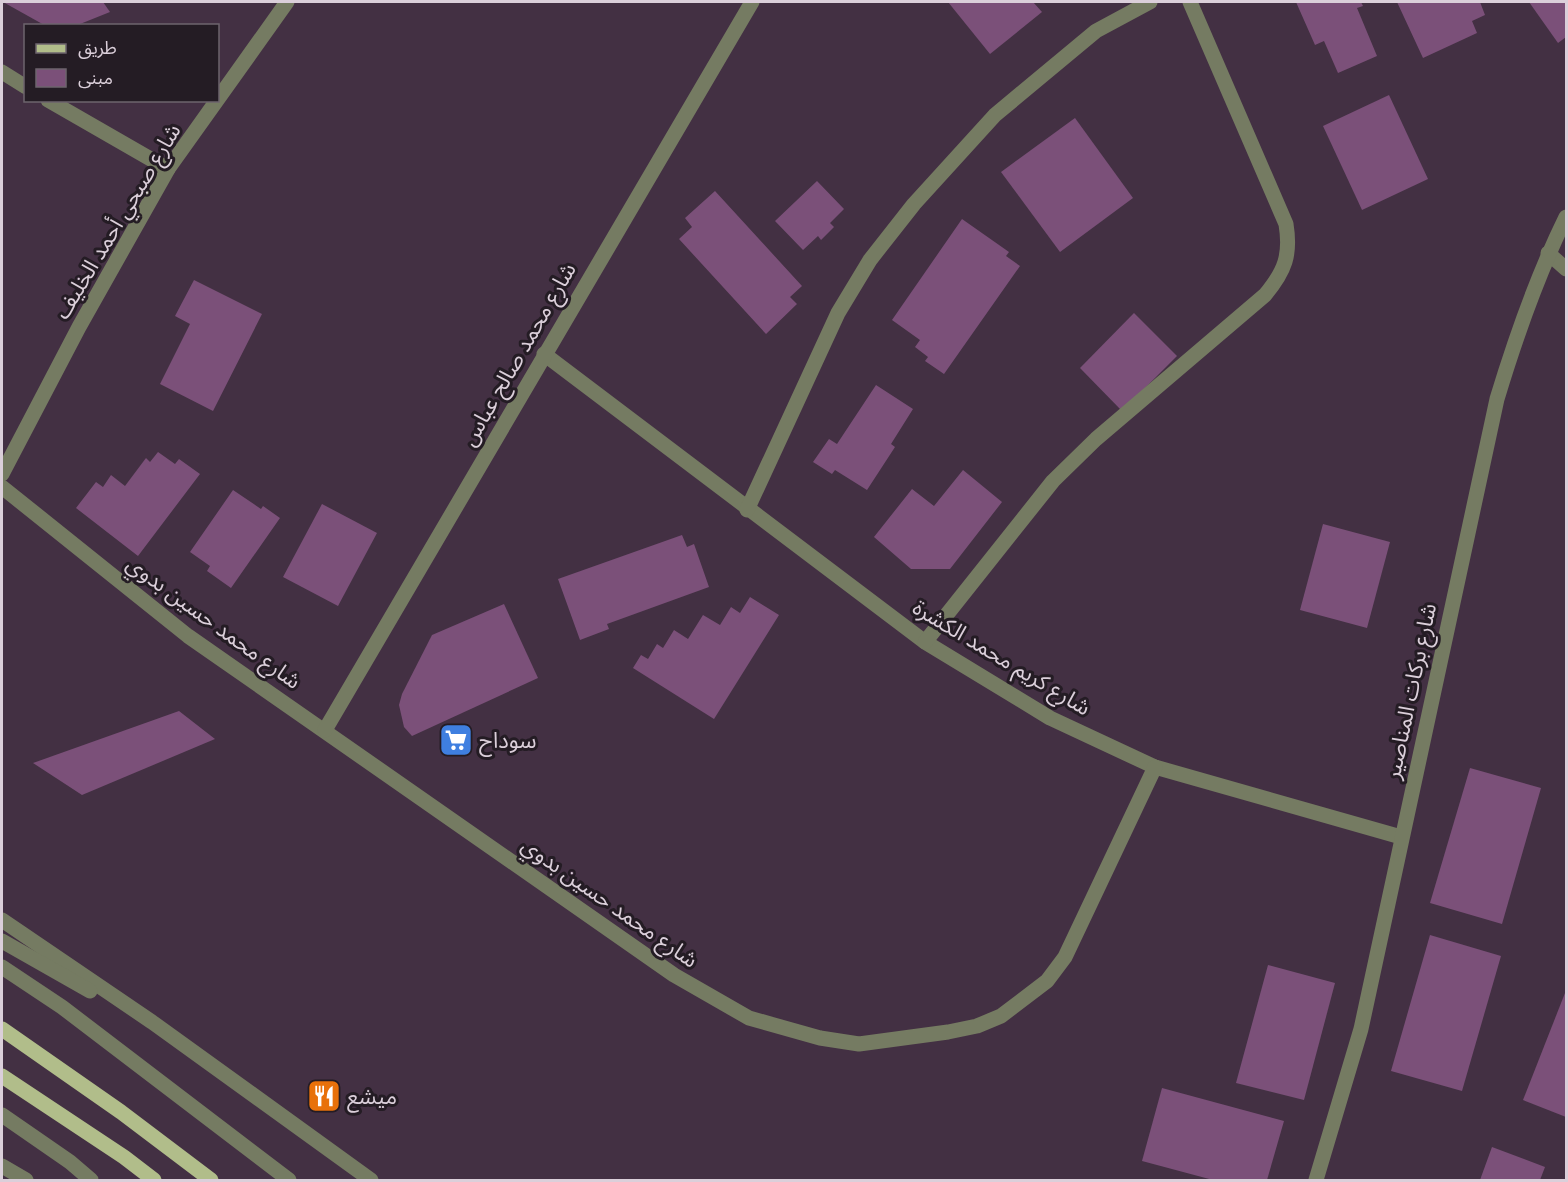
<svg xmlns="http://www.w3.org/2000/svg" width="1568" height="1182" viewBox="0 0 1568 1182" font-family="Figtree,'Noto Sans Arabic',sans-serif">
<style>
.building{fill:#7b5079}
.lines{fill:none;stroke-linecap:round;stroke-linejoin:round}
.minor{stroke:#757b62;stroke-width:15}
.major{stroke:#b1bd8a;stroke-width:15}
.labels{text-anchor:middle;stroke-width:6;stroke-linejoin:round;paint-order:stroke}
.street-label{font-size:22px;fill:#dbcfda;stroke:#241c24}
.poi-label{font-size:22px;fill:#dbcfda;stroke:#241c24;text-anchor:start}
</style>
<rect width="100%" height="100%" fill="#433043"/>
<g class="building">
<path d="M3 2H103L110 12 75 26H46Z"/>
<path d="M948 2H1033L1042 12 990 54Z"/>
<path d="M1296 2H1361L1363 6 1357 8 1377 56 1338 73 1324 41 1315 45Z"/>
<path d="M1397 2H1480L1485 15 1472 21 1477 33 1423 58Z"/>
<path d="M1529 2H1566V37L1558 43Z"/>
<path d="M1389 95 1428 179 1362 210 1323 126Z"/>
<path d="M1075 118 1133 198 1060 252 1001 172Z"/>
<path d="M817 181 844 209 830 223 834 227 821 240 818 236 803 250 775 221Z"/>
<path d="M715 191 802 286 790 297 797 304 766 334 679 239 692 227 685 218Z"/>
<path d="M962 219 1009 252 1006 256 1020 266 944 374 925 361 928 357 915 347 920 340 892 320Z"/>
<path d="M194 280 262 314 213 411 160 384 190 324 175 316Z"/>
<path d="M1134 313 1177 356 1122 411 1080 368Z"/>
<path d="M876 385 913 409 891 444 895 447 867 490 835 470 832 474 813 462 829 439 837 444Z"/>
<path d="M158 452 175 464 179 459 200 474 138 556 76 508 96 482 103 487 111 475 125 486 146 458 150 462Z"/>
<path d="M963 470 1002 502 950 569H911L874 537 912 489 934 506Z"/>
<path d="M233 490 261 509 263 506 280 518 231 588 207 571 210 566 190 552Z"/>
<path d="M322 504 377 533 338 606 283 577Z"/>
<path d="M1323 524 1390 542 1367 628 1300 610Z"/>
<path d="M682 535 687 547 694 544 709 587 607 624 609 629 580 640 558 579Z"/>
<path d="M750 597 779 615 714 719 633 668 641 655 648 659 657 644 663 648 674 630 688 639 703 615 720 625 731 607 740 613Z"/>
<path d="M504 604 538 678 412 736 404 727 399 705 402 694 432 635Z"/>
<path d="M179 711 215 739 82 795 33 763Z"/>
<path d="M1470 768 1541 788 1502 924 1430 903Z"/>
<path d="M1430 935 1501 956 1462 1091 1391 1071Z"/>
<path d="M1268 965 1335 983 1304 1100 1236 1083Z"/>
<path d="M1565 993H1566V1117L1523 1100Z"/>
<path d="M1162 1088 1284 1121 1267 1180H1213L1142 1161Z"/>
<path d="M1492 1147 1545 1167 1540 1180H1480Z"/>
</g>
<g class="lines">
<g class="minor">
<path d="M2 72 26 87"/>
<path d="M48 100 168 169"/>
<path d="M1548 253 1566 269"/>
<path d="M544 354 925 642 1050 718 1155 767 1401 837"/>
<path d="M2 474 79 327 168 169 287 2"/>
<path d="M2 487 188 636 674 975 749 1018 820 1038 859 1044 948 1032 977 1026 1001 1016 1047 981 1065 957 1155 767"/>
<path d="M747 510 838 313 870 260 914 204 995 115 1096 31 1150 2"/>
<path d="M925 642 1053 481 1096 439 1265 295C1285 271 1291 255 1286 224L1190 2"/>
<path d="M325 730 752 2"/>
<path d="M2 920 152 1022 371 1180"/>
<path d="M2 941 90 991"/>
<path d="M2 967 62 1007 289 1180"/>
<path d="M2 1115 70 1162 91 1180"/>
<path d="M2 1166 26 1180"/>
<path d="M1316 1180 1361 1029 1497 399C1516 336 1537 276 1566 217"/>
</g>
<g class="major">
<path d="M2 1029 121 1112 211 1180"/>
<path d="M2 1076 124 1157 154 1180"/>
</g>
</g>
<defs>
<symbol id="supermarket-square" viewBox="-11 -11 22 22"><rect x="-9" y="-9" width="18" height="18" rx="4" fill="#3f7fe0" stroke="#241c24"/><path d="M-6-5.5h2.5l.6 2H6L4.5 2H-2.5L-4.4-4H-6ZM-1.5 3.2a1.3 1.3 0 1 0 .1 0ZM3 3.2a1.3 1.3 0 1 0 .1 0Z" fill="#fff"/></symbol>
<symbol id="restaurant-square" viewBox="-11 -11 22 22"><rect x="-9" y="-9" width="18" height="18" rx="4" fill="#e8710a" stroke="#241c24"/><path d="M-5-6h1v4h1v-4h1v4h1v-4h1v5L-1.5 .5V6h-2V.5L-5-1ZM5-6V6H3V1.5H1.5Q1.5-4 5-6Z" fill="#fff"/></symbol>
</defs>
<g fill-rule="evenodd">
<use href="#supermarket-square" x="437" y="721" width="38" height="38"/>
<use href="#restaurant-square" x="305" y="1077" width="38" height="38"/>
</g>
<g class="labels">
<g class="street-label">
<text transform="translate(117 221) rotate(-59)" y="8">شارع صبحي أحمد الخليف</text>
<text transform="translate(518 354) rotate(-60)" y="8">شارع محمد صالح عباس</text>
<text transform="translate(214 622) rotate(36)" y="8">شارع محمد حسين بدوي</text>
<text transform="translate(1002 657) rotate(31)" y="8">شارع كريم محمد الكشرة</text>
<text transform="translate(1410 691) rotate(-78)" y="8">شارع بركات المناصير</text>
<text transform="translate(610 902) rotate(35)" y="8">شارع محمد حسين بدوي</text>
</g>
<g class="poi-label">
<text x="479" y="748">سوداح</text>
<text x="347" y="1104">ميشع</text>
</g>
</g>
<rect width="1568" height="1182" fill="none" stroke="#dbcfda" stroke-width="6"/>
<rect x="24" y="24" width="195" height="78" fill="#241c24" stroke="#6d646d" stroke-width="1.5"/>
<rect x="36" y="44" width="30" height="9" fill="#b1bd8a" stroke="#6d646d" stroke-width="1.5"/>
<text x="78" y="54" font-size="18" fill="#dbcfda">طريق</text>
<rect x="36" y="69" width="30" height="18" fill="#7b5079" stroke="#6d646d" stroke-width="1.5"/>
<text x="78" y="84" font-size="18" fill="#dbcfda">مبنى</text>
</svg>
